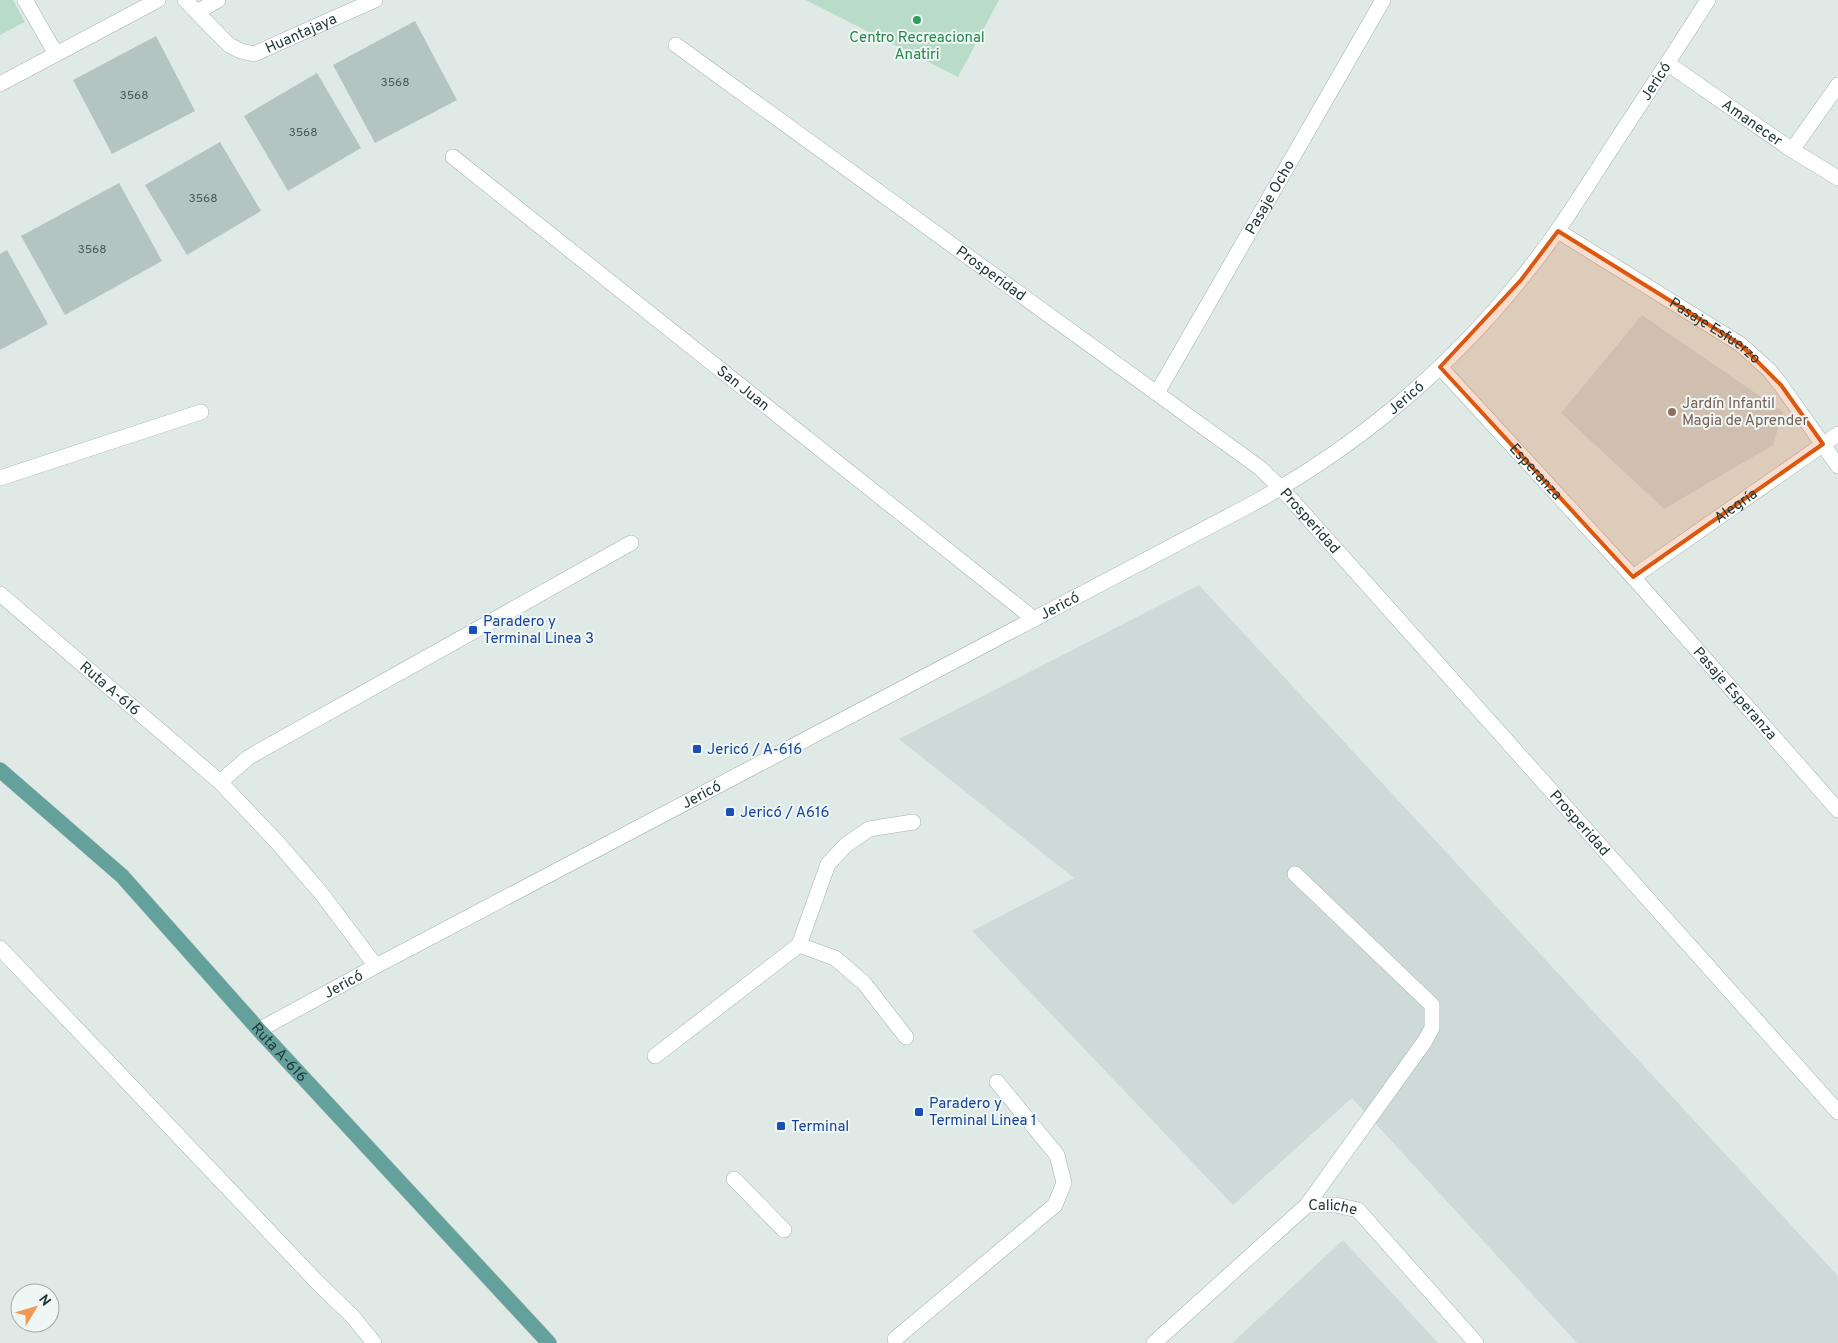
<svg xmlns="http://www.w3.org/2000/svg" width="1838" height="1343" viewBox="0 0 1838 1343" font-family="Overpass,sans-serif">
<style>
.built{fill:#cddad7}
.green{fill:#b8dcc8}
.building{fill:#b4c5c1}
.lines{fill:none;stroke-linecap:round;stroke-linejoin:round}
.minor-casing{stroke:#a2b2af;stroke-width:16}
.major-casing{stroke:#bcc4c3;stroke-width:16}
.minor{stroke:#fff;stroke-width:15}
.major{stroke:#64a09c;stroke-width:15}
.marked{fill:#de570e;fill-opacity:0.2;stroke:#de570e;stroke-width:4;stroke-linejoin:round}
.leisure-dot{fill:#2e9e5b;stroke:#eff7f5;stroke-width:2}
.education-dot{fill:#8d6e63;stroke:#eff7f5;stroke-width:2}
.transit-dot{fill:#1a4fb4;stroke:#eff7f5;stroke-width:2}
.labels{text-anchor:middle;stroke-width:4;stroke-linejoin:round;paint-order:stroke}
.number-label{font-size:12px;fill:#455d5a}
.street-label{font-size:15px;fill:#203a38;stroke:#eff7f5}
.leisure-label{font-size:15px;fill:#27864d;stroke:#eff7f5}
.education-label{font-size:15px;fill:#785e54;stroke:#eff7f5;text-anchor:start}
.transit-label{font-size:15px;fill:#164399;stroke:#eff7f5;text-anchor:start}
</style>
<rect width="100%" height="100%" fill="#dfeae7"/>
<g class="built">
<path d="M1642 315 1783 412 1773 445 1664 509 1561 413Z"/>
<path d="M1199 585 1838 1276V1343H1577L1352 1098 1233 1205 972 931 1074 878 899 739Z"/>
<path d="M1343 1240 1438 1343H1232Z"/>
</g>
<g class="green">
<path d="M0 0H13L25 22 0 35Z"/>
<path d="M806 0H999L958 77Z"/>
</g>
<g class="building">
<path d="M415 21 457 100 375 143 333 65Z"/>
<path d="M156 36 195 111 112 154 73 80Z"/>
<path d="M317 73 361 148 288 191 244 116Z"/>
<path d="M220 142 261 211 187 255 145 185Z"/>
<path d="M119 183 162 261 65 315 21 236Z"/>
<path d="M7 250 48 324 0 350V254Z"/>
</g>
<g class="lines">
<defs>
<g id="minor">
<path d="M25 0 56 54"/>
<path id="s1" d="M185 0 229 45 241 51 254 54 375 0"/>
<path d="M197 12 218 0"/>
<path id="s2" d="M676 45 1260 468 1281 488 1838 1112"/>
<path id="s3" d="M1667 63 1792 150 1838 178"/>
<path d="M0 84 158 0"/>
<path d="M1792 150 1838 85"/>
<path id="s4" d="M453 157 1034 619"/>
<path id="s5" d="M1558 231 1740 344 1769 370 1781 385 1838 466"/>
<path id="s6" d="M1440 367 1633 577 1838 810"/>
<path id="s7" d="M1157 393 1383 0"/>
<path d="M0 478 201 412"/>
<path id="s8" d="M1633 577 1838 434"/>
<path id="s9" d="M0 594 220 782 277 842 321 893 376 966"/>
<path d="M220 782 249 757 631 543"/>
<path d="M1295 874 1432 1005V1028L1425 1041 1307 1205"/>
<path d="M799 945 828 864 846 845 869 829 913 822"/>
<path d="M0 948 318 1283 353 1317 374 1343"/>
<path id="s10" d="M259 1030 376 966 1250 505C1354 449 1447 371 1521 279 1553 240 1580 197 1607 155 1641 103 1675 52 1708 0"/>
<path d="M655 1056 799 945 835 958 864 983 906 1037"/>
<path d="M734 1179 784 1230"/>
<path d="M895 1339 1055 1205 1064 1183 1057 1155 997 1082"/>
<path id="s11" d="M1154 1343 1307 1205H1336L1358 1210 1476 1343"/>
</g>
<g id="major">
<path id="s12" d="M0 770 122 876 259 1030 549 1343"/>
</g>
</defs>
<use href="#minor" class="minor-casing"/>
<use href="#major" class="major-casing"/>
<use href="#minor" class="minor"/>
<use href="#major" class="major"/>
</g>
<path class="marked" d="M1558 231 1740 344 1781 385 1823 444 1633 577 1440 367 1521 280Z"/>
<circle class="leisure-dot" cx="917" cy="20" r="5"/>
<circle class="education-dot" cx="1672" cy="412" r="5"/>
<g class="transit-dot">
<rect x="468" y="625" width="10" height="10" rx="2.5"/>
<rect x="692" y="744" width="10" height="10" rx="2.5"/>
<rect x="725" y="807" width="10" height="10" rx="2.5"/>
<rect x="914" y="1107" width="10" height="10" rx="2.5"/>
<rect x="776" y="1121" width="10" height="10" rx="2.5"/>
</g>
<g class="labels">
<g class="number-label">
<text x="395" y="86">3568</text>
<text x="134" y="99">3568</text>
<text x="303" y="136">3568</text>
<text x="203" y="202">3568</text>
<text x="92" y="253">3568</text>
</g>
<g class="street-label">
<text dy="5" stroke="none"><textPath href="#s1" startOffset="141">Huantajaya</textPath></text>
<text dy="5" stroke="none"><textPath href="#s10" startOffset="1716">Jericó</textPath></text>
<text dy="5" stroke="none"><textPath href="#s3" startOffset="104">Amanecer</textPath></text>
<text dy="5" stroke="none"><textPath href="#s7" startOffset="226">Pasaje Ocho</textPath></text>
<text dy="5" stroke="none"><textPath href="#s2" startOffset="389">Prosperidad</textPath></text>
<text dy="5" stroke="none"><textPath href="#s5" startOffset="186">Pasaje Esfuerzo</textPath></text>
<text dy="5" stroke="none"><textPath href="#s4" startOffset="371">San Juan</textPath></text>
<text dy="5" stroke="none"><textPath href="#s10" startOffset="1311">Jericó</textPath></text>
<text dy="5" stroke="none"><textPath href="#s6" startOffset="142">Esperanza</textPath></text>
<text dy="5" stroke="none"><textPath href="#s8" startOffset="125">Alegría</textPath></text>
<text dy="5" stroke="none"><textPath href="#s2" startOffset="794">Prosperidad</textPath></text>
<text dy="5" stroke="none"><textPath href="#s10" startOffset="906">Jericó</textPath></text>
<text dy="5" stroke="none"><textPath href="#s9" startOffset="145">Ruta A-616</textPath></text>
<text dy="5" stroke="none"><textPath href="#s6" startOffset="440">Pasaje Esperanza</textPath></text>
<text dy="5" stroke="none"><textPath href="#s10" startOffset="501">Jericó</textPath></text>
<text dy="5" stroke="none"><textPath href="#s2" startOffset="1199">Prosperidad</textPath></text>
<text dy="5" stroke="none"><textPath href="#s10" startOffset="96">Jericó</textPath></text>
<text dy="5" stroke="none"><textPath href="#s12" startOffset="398">Ruta A-616</textPath></text>
<text dy="5" stroke="none"><textPath href="#s11" startOffset="232">Caliche</textPath></text>
</g>
<g class="leisure-label">
<text x="917" y="42">Centro Recreacional<tspan x="917" dy="17">Anatiri</tspan></text>
</g>
<g class="education-label">
<text x="1682" y="408">Jardín Infantil<tspan x="1682" dy="17">Magia de Aprender</tspan></text>
</g>
<g class="transit-label">
<text x="483" y="626">Paradero y<tspan x="483" dy="17">Terminal Linea 3</tspan></text>
<text x="707" y="754">Jericó / A-616</text>
<text x="740" y="817">Jericó / A616</text>
<text x="929" y="1108">Paradero y<tspan x="929" dy="17">Terminal Linea 1</tspan></text>
<text x="791" y="1131">Terminal</text>
</g>
</g>
<g transform="translate(35 1308) rotate(52)"><circle r="24" fill="#eff7f5" stroke="#9caba9"/>
<path d="M0-4L9 19L0 12L-9 19Z" fill="#f19a57"/>
<text y="-8" font-size="14" font-weight="bold" text-anchor="middle" fill="#203a38">N</text>
</g>
</svg>
